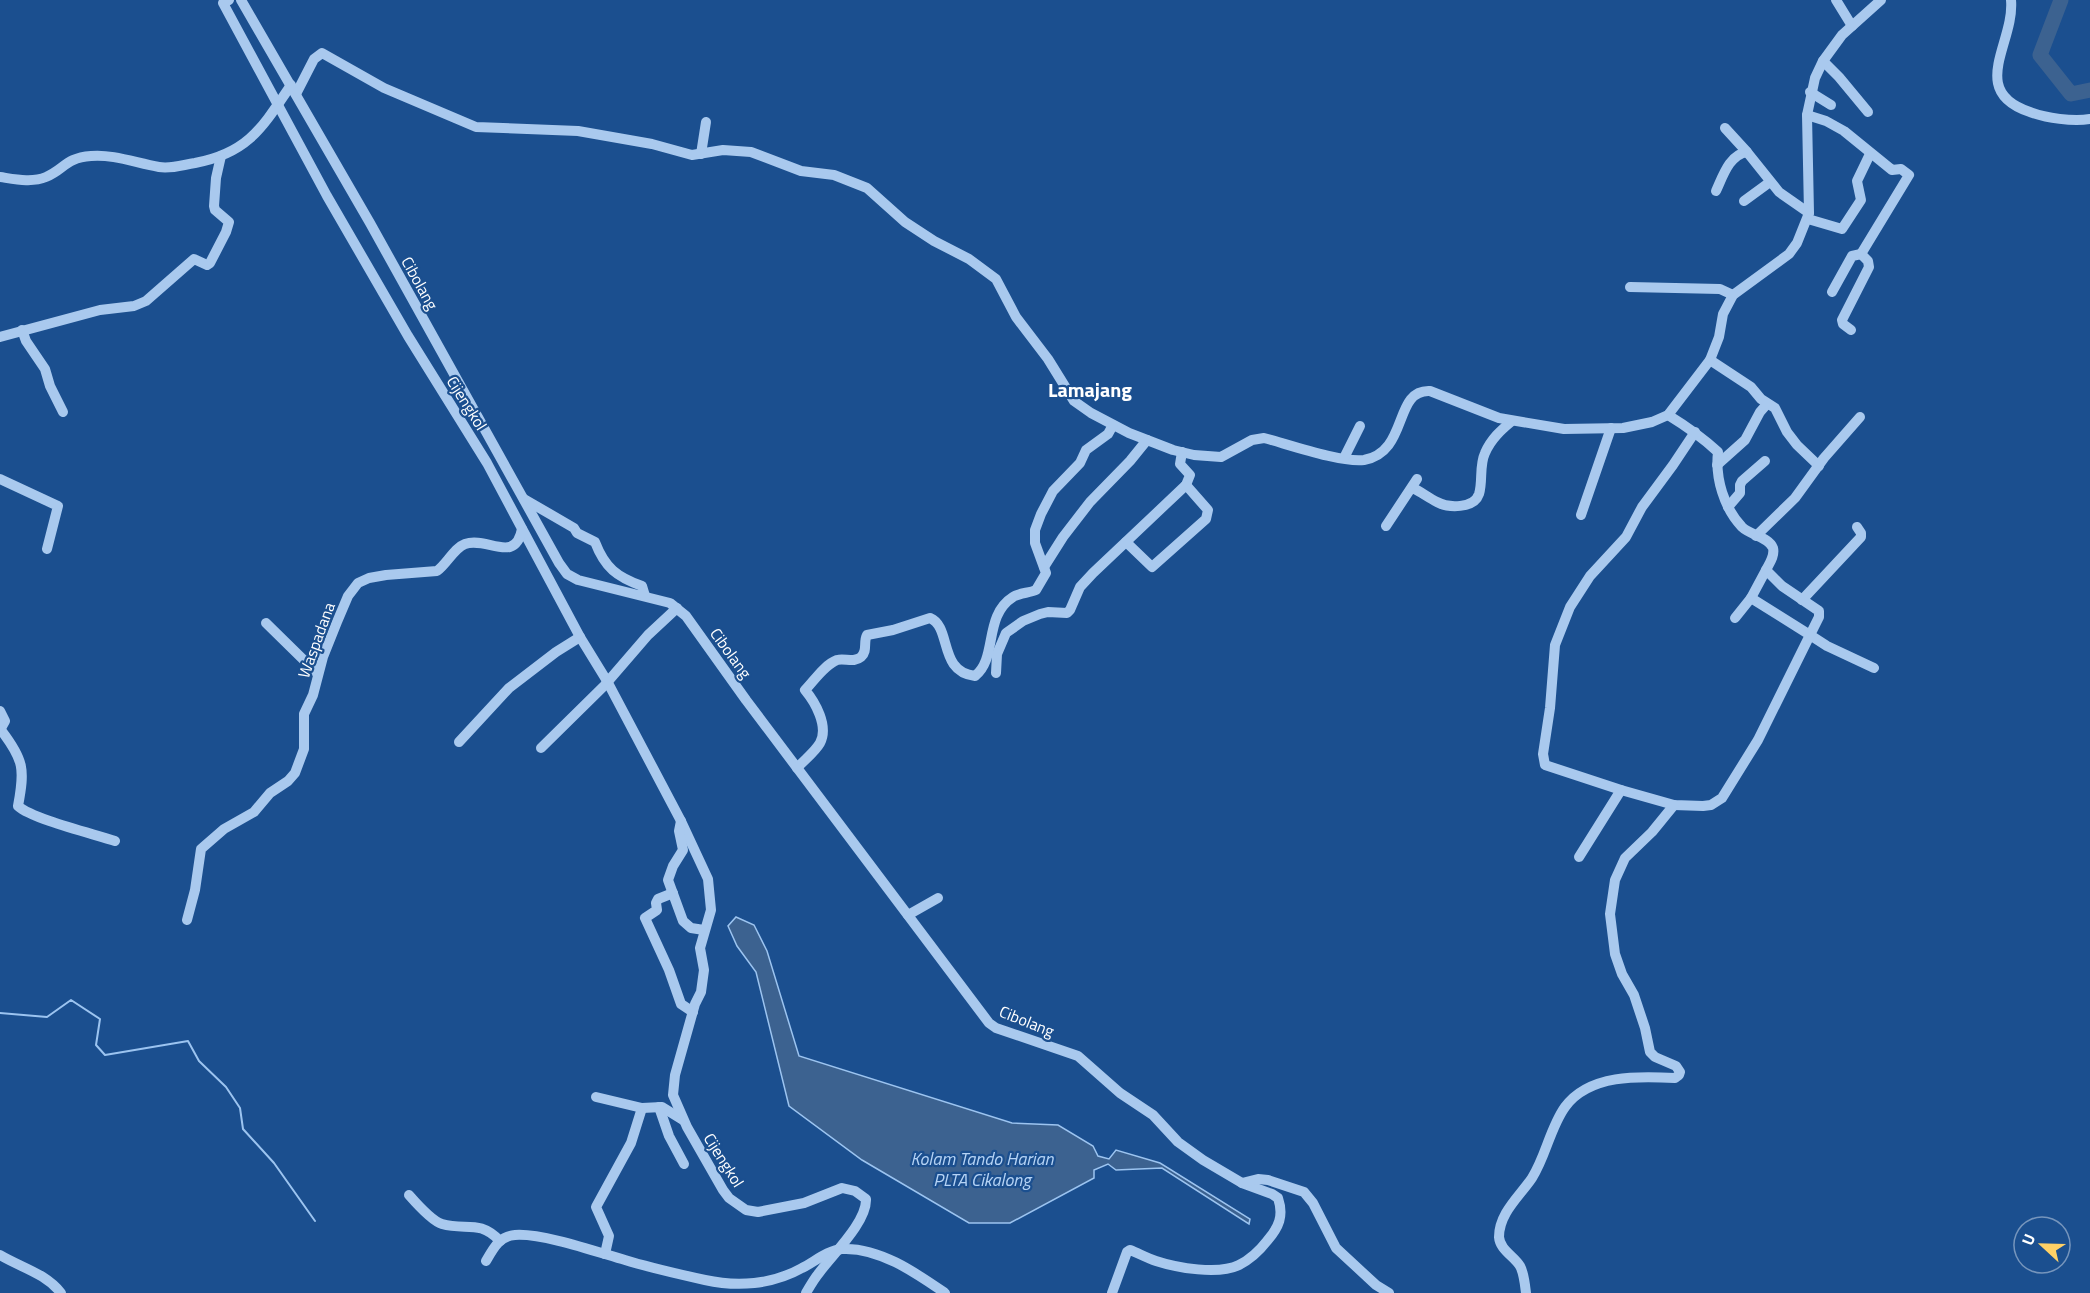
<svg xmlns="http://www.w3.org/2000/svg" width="2090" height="1293" viewBox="0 0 2090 1293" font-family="'Titillium Web',sans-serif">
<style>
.water{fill:#3c6290;stroke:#9cc4f0;stroke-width:1.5}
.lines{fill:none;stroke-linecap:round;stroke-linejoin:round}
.stream{stroke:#9cc4f0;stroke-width:2}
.river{stroke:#3c6290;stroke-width:15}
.minor{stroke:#a9c9ee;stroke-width:10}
.labels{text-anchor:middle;stroke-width:4.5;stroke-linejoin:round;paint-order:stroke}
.street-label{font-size:16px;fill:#fff;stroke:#1b4f8f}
.water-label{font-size:18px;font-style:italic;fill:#b5d3f5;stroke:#1b4f8f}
.quarter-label{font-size:20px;font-weight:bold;fill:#fff;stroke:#1b4f8f}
</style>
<rect width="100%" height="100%" fill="#1b4f8f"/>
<path class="water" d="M736 917 754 925 767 951 799 1056 1012 1123 1058 1125 1093 1146 1098 1156 1109 1159 1116 1150 1160 1163 1250 1219 1249 1224 1162 1168 1116 1170 1108 1164 1094 1170V1178L1010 1223H969L862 1160 789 1106 756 972 737 946 728 926Z"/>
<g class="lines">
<path class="stream" d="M0 1013 47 1017 71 1000 100 1019 96 1045 105 1055 188 1041 199 1061 226 1087 240 1108 243 1129 274 1163 315 1221"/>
<path class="river" d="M2061 0 2040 55 2071 94 2090 90"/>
<g class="minor">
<path d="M229 0 223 3 327 196 408 336 487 463 580 637 607 681 681 821 708 879 711 910 700 948 704 970 701 992 695 1004 675 1075 673 1095 687 1127 723 1190 729 1198 746 1210 758 1212 804 1203 842 1188 855 1191 866 1199C867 1222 832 1255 819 1273 814 1279 810 1286 806 1293"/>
<path d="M241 0 370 223 559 563 567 574 578 580 670 603 686 616 746 700 989 1023 996 1028 1078 1056 1120 1093 1153 1115 1178 1142 1203 1160 1242 1183 1272 1194 1278 1198C1284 1216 1279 1227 1267 1241 1260 1250 1249 1260 1239 1265 1219 1275 1177 1268 1156 1261 1147 1258 1138 1253 1130 1250L1127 1252 1112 1293"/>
<path d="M1836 0 1852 26"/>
<path d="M2011 0C2015 43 1967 91 2030 112 2046 118 2073 122 2090 119"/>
<path d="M1823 61 1839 77 1868 112"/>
<path d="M1810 92 1831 105"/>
<path d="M296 94 314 59 322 53 384 88 476 127 578 131 652 144 692 155 723 150 751 152 801 171 834 175 867 188 905 222 934 241 969 259 996 279 1016 317 1048 359 1074 401 1091 413 1129 433 1173 450 1194 455 1221 457 1252 440 1264 438C1287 444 1342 463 1364 460 1409 452 1393 389 1430 391L1499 418 1564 429 1623 428 1652 422 1668 415 1710 360 1719 337 1723 314 1733 295 1789 254 1797 243 1809 213 1807 115 1815 78 1823 61 1842 35 1881 0"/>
<path d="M1807 115 1826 121 1844 131 1892 170 1901 169 1909 175 1861 254"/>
<path d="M1725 128 1747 152 1779 192 1809 213"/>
<path d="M701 154 706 122"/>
<path d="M0 177C14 179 32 183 46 177 65 169 65 158 91 156 113 154 136 163 159 167 172 169 182 165 195 163 248 153 262 128 291 85"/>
<path d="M1716 191C1723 176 1729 155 1747 152"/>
<path d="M1744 201 1770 182"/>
<path d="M1808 219 1842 229 1861 200 1857 181 1870 154"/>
<path d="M1630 287 1720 289 1733 295"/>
<path d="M1832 292 1852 256 1861 254 1868 261 1869 267 1842 320 1843 324 1851 330"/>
<path d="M22 330 26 341 45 369 50 386 63 412"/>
<path d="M0 337 100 310 134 306 146 301 194 259 207 265 210 263 226 232 229 222 215 210 214 206 216 178 221 156"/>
<path d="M1710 360 1751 387 1761 399 1775 408 1787 432 1797 445 1819 466"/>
<path d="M1668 415C1686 426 1703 438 1718 452 1715 478 1724 508 1742 527 1750 535 1769 537 1773 548 1775 556 1769 564 1766 570L1782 586 1819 611V617L1810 635 1827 646 1874 668"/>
<path d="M1695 432 1673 465 1642 507 1626 537 1590 576 1570 607 1555 645 1550 708 1543 754 1545 765 1621 790 1674 805 1703 806 1711 805 1722 798 1758 740 1810 635 1751 598"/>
<path d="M1344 458 1360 426"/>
<path d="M1717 465 1745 440 1760 412 1767 404"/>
<path d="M0 479 58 506 47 549"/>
<path d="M1413 488C1421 492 1429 498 1437 502 1448 508 1474 509 1479 494 1483 481 1479 466 1485 453 1491 439 1501 430 1512 421"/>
<path d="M524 499 574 528 577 533 595 542C605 568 617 577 642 586L645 596"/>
<path d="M1728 507 1740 493V485L1742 481 1765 461"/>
<path d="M1581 515 1611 428"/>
<path d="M1386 526 1417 479"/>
<path d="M1756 536 1795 498 1824 458 1860 417"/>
<path d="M1126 542 1152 567 1206 519 1208 510 1186 485"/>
<path d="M1044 567 1063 537 1090 502 1130 461 1147 440"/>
<path d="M1802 600 1861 537V533L1857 527"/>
<path d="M1735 618 1751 598 1766 570"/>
<path d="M266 623 318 674"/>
<path d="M996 673 997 654 1006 633 1023 621 1040 614 1048 612 1067 613 1070 610 1080 587 1093 573 1186 485 1190 475 1180 464 1182 452"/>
<path d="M0 711 5 721 0 730"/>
<path d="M1 730C24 760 25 769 18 806 32 819 94 834 115 841"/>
<path d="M459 742 509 688 556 652 580 637"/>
<path d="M541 748 604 686 648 635 677 608"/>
<path d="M797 768C804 760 815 752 820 743 829 726 815 702 805 690 814 681 824 665 837 660 845 658 854 663 861 657 868 651 863 642 867 635L893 630 930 618C952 627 938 672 975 676 998 658 983 616 1013 597 1019 593 1029 593 1036 590L1046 573 1035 543V530L1041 514 1053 491 1080 463 1086 450 1108 434 1113 425"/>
<path d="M681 821 679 831 683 850 673 866 668 880 683 921 691 928 704 930"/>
<path d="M1579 857 1621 790"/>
<path d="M673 893 658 899 656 903 657 910 645 918 669 970 681 1004 693 1012"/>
<path d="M908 915 938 898"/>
<path d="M187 920 195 890 201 849 224 829 254 812 270 793 288 781 295 773 304 749V714L313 695 323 657 337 622 348 596 358 583 369 578 386 575 437 571C447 564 454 548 465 544 487 536 515 565 522 529"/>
<path d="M596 1097 642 1108 662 1107 683 1120"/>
<path d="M659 1107 669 1136 684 1164"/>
<path d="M1242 1183 1258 1179 1268 1180 1304 1192 1313 1203 1336 1248 1376 1285 1389 1293"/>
<path d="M409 1195C416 1203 432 1221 442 1224 466 1231 479 1219 500 1241"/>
<path d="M605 1254 609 1236 596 1207 631 1143 642 1108"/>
<path d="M0 1255C22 1268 45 1273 61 1293"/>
<path d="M486 1261C493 1249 499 1236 515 1235 543 1233 597 1252 625 1260 651 1268 678 1274 705 1280 737 1287 772 1285 802 1268 814 1262 828 1250 842 1249 879 1247 916 1273 945 1293"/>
<path d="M1526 1293C1525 1285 1524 1273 1520 1266 1514 1256 1500 1250 1499 1237 1499 1213 1520 1196 1532 1178 1546 1156 1550 1128 1565 1107 1589 1074 1639 1076 1675 1078L1679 1075 1680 1072 1676 1066 1655 1057 1650 1052 1645 1028 1634 995 1622 974 1615 954 1610 914 1615 880 1625 858 1652 832 1674 805"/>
</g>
</g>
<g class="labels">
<g class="street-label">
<text transform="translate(420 283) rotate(61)" y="6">Cibolang</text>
<text transform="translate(467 403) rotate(58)" y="6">Cijengkol</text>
<text transform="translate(316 640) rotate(-70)" y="6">Waspadana</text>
<text transform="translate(731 653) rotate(54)" y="6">Cibolang</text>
<text transform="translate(1027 1021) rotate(22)" y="6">Cibolang</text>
<text transform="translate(724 1160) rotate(58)" y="6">Cijengkol</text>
</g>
<g class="water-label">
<text x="982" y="1165">Kolam Tando Harian<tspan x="982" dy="21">PLTA Cikalong</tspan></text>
</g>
<g class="quarter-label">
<text x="1090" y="397">Lamajang</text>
</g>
</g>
<g transform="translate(2042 1245) rotate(292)"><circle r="28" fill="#1b4f8f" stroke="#7695bc" stroke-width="1.5"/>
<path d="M0-4.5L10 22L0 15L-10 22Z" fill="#ffd166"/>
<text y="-9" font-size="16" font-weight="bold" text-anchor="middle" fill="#ffffff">U</text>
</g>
</svg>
